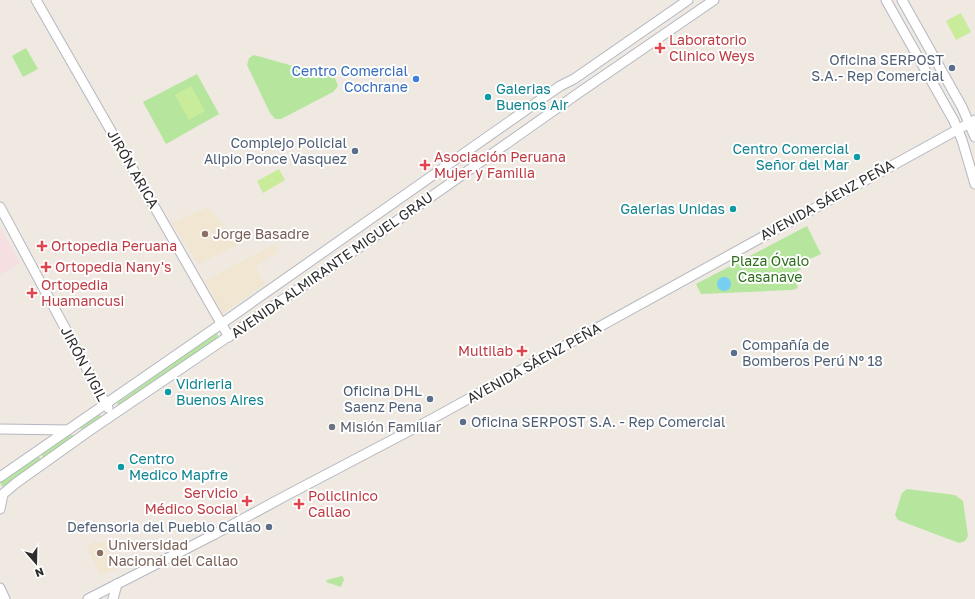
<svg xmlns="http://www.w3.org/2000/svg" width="975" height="599" viewBox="0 0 975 599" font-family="'Golos Text',sans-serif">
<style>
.education{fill:#f0e6d1}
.medical{fill:#f5dfe0}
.green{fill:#b6e59e}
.pitch{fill:#c9ec9a}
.water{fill:#75cff0}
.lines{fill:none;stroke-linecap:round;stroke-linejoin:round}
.secondary-casing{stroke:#b4b7c1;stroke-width:11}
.secondary{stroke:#fff;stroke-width:9}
.health-dot{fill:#e0444e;stroke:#fff;stroke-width:1.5}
.service-dot{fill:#5c6f8a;stroke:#fff;stroke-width:1.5}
.shop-dot{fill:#3f7fe0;stroke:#fff;stroke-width:1.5}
.culture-dot{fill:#0f9aa8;stroke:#fff;stroke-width:1.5}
.education-dot{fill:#8d6e63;stroke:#fff;stroke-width:1.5}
.worship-dot{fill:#6b7280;stroke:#fff;stroke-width:1.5}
.labels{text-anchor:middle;stroke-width:4;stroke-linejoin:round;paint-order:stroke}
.health-label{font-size:14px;fill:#be3a42;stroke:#fff;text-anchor:start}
.service-label{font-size:14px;fill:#4e5e75;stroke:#fff;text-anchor:end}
.shop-label{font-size:14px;fill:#366cbe;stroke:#fff;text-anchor:end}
.culture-label{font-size:14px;fill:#0d838f;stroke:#fff;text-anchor:start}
.street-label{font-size:14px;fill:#2e2e2e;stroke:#fff}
.education-label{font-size:14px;fill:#785e54;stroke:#fff;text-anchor:start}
.park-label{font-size:14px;fill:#2c6e1b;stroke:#fff}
.worship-label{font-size:14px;fill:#5b616d;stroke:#fff;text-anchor:start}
</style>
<rect width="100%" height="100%" fill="#efe9e1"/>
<g class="education">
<path d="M208 207 240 244 198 264 172 223Z"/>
<path d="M274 244 278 252 255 267 265 284 222 314 205 281Z"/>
<path d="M96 541 98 544 105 541 107 548 117 568 101 576 87 546Z"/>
</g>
<path class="medical" d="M0 227 20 263 0 275Z"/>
<g class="green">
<path d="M26 48 38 69 23 77 12 56Z"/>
<path d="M254 55 332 77 335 78 338 86 333 92 281 119H275L270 113 247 65 249 58Z"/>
<path d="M197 74 219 114 166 144 143 102Z"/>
<path d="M807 226 821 254 803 262 801 269 793 274 798 288 792 290 701 294 696 284Z"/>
<path d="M216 333 218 335 217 339 120 407 117 403Z"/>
<path d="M98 412 103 419 88 429H81L78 426Z"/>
<path d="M66 434 78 436 44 459 39 451Z"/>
<path d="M38 455 42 461 8 485 4 487 1 485 0 481Z"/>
<path d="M907 489 955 495 963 501 968 536 965 541 959 543 898 520 895 515 902 493Z"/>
<path d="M342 576 344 579 341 587 326 582 327 580Z"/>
</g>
<g class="pitch">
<path d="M961 13 971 32 956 40 946 21Z"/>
<path d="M191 86 205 111 189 120 175 95Z"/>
<path d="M279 169 285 180 263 193 257 181Z"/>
</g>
<circle class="water" cx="724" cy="284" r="7"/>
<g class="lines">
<defs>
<g id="secondary">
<path d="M36 0 229 337"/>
<path d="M886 0 954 121 962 140 975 184"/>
<path d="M902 0 962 107 975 137"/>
<path d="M0 207 108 408"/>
<path d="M0 429 68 430"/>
<path d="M0 477 221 324 560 86 574 79 688 0"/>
<path d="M0 509 3 494 16 483 89 431 344 258 580 92 714 0"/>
<path d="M0 588 5 599"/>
<path d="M88 599 215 534 289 494 430 420 975 120"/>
<path d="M113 599 117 584"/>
</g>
</defs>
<use href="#secondary" class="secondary-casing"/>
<use href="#secondary" class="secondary"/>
</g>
<g class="health-dot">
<path d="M658 42h4v4h4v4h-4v4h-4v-4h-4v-4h4z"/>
<path d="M423 159h4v4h4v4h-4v4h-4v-4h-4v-4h4z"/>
<path d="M40 240h4v4h4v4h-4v4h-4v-4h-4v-4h4z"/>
<path d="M44 261h4v4h4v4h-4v4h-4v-4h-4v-4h4z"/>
<path d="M30 287h4v4h4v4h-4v4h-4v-4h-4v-4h4z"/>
<path d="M520 345h4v4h4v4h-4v4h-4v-4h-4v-4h4z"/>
<path d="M245 495h4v4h4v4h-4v4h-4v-4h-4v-4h4z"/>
<path d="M297 498h4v4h4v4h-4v4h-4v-4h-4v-4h4z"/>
</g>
<g class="service-dot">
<circle cx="952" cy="68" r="4"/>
<circle cx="355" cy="151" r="4"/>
<circle cx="734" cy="353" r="4"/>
<circle cx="430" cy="399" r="4"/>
<circle cx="463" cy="422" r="4"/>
<circle cx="269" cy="527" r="4"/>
</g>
<circle class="shop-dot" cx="416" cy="79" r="4"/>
<g class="culture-dot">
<circle cx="488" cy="97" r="4"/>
<circle cx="857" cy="157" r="4"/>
<circle cx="733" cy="209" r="4"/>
<circle cx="168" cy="392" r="4"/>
<circle cx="121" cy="467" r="4"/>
</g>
<g class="education-dot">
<circle cx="205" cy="234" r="4"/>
<circle cx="100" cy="553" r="4"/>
</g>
<circle class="worship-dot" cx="332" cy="427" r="4"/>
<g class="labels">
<g class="health-label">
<text x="669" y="45">Laboratorio<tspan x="669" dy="16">Clinico Weys</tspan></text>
<text x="434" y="162">Asociación Peruana<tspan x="434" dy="16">Mujer y Familia</tspan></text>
<text x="51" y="251">Ortopedia Peruana</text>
<text x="55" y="272">Ortopedia Nany's</text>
<text x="41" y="290">Ortopedia<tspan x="41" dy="16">Huamancusi</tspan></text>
<text x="513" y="356" text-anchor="end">Multilab</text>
<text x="238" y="498" text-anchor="end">Servicio<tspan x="238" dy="16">Médico Social</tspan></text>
<text x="308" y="501">Policlinico<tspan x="308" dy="16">Callao</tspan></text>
</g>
<g class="service-label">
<text x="944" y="65">Oficina SERPOST<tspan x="944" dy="16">S.A.- Rep Comercial</tspan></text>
<text x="347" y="148">Complejo Policial<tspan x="347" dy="16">Alipio Ponce Vasquez</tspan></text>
<text x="742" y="350" text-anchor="start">Compañía de<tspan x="742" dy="16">Bomberos Perú Nº 18</tspan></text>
<text x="422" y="396">Oficina DHL<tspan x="422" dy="16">Saenz Pena</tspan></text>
<text x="471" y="427" text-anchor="start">Oficina SERPOST S.A. - Rep Comercial</text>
<text x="261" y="532">Defensoria del Pueblo Callao</text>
</g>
<g class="shop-label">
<text x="408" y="76">Centro Comercial<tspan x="408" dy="16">Cochrane</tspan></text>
</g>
<g class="culture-label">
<text x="496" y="94">Galerias<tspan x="496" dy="16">Buenos Air</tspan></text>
<text x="849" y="154" text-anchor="end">Centro Comercial<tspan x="849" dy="16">Señor del Mar</tspan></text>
<text x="725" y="214" text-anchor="end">Galerias Unidas</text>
<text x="176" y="389">Vidrieria<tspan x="176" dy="16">Buenos Aires</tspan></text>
<text x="129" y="464">Centro<tspan x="129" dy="16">Medico Mapfre</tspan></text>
</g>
<g class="street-label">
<text transform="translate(133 169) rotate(60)" y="5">JIRÓN ARICA</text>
<text transform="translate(827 200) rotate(-29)" y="5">AVENIDA SÁENZ PEÑA</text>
<text transform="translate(332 265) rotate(-35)" y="5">AVENIDA ALMIRANTE MIGUEL GRAU</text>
<text transform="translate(534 363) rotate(-29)" y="5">AVENIDA SÁENZ PEÑA</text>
<text transform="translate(84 364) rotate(62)" y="5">JIRÓN VIGIL</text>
</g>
<g class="education-label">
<text x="213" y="239">Jorge Basadre</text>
<text x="108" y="550">Universidad<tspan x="108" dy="16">Nacional del Callao</tspan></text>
</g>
<g class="park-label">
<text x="770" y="266">Plaza Óvalo<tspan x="770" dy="16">Casanave</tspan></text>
</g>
<g class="worship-label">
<text x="340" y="432">Misión Familiar</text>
</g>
</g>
<g transform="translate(36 563) rotate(160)" stroke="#ffffff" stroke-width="3" paint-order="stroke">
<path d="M0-3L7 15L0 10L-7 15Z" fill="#2e2e2e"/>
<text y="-6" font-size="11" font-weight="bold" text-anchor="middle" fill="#2e2e2e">N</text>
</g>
</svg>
